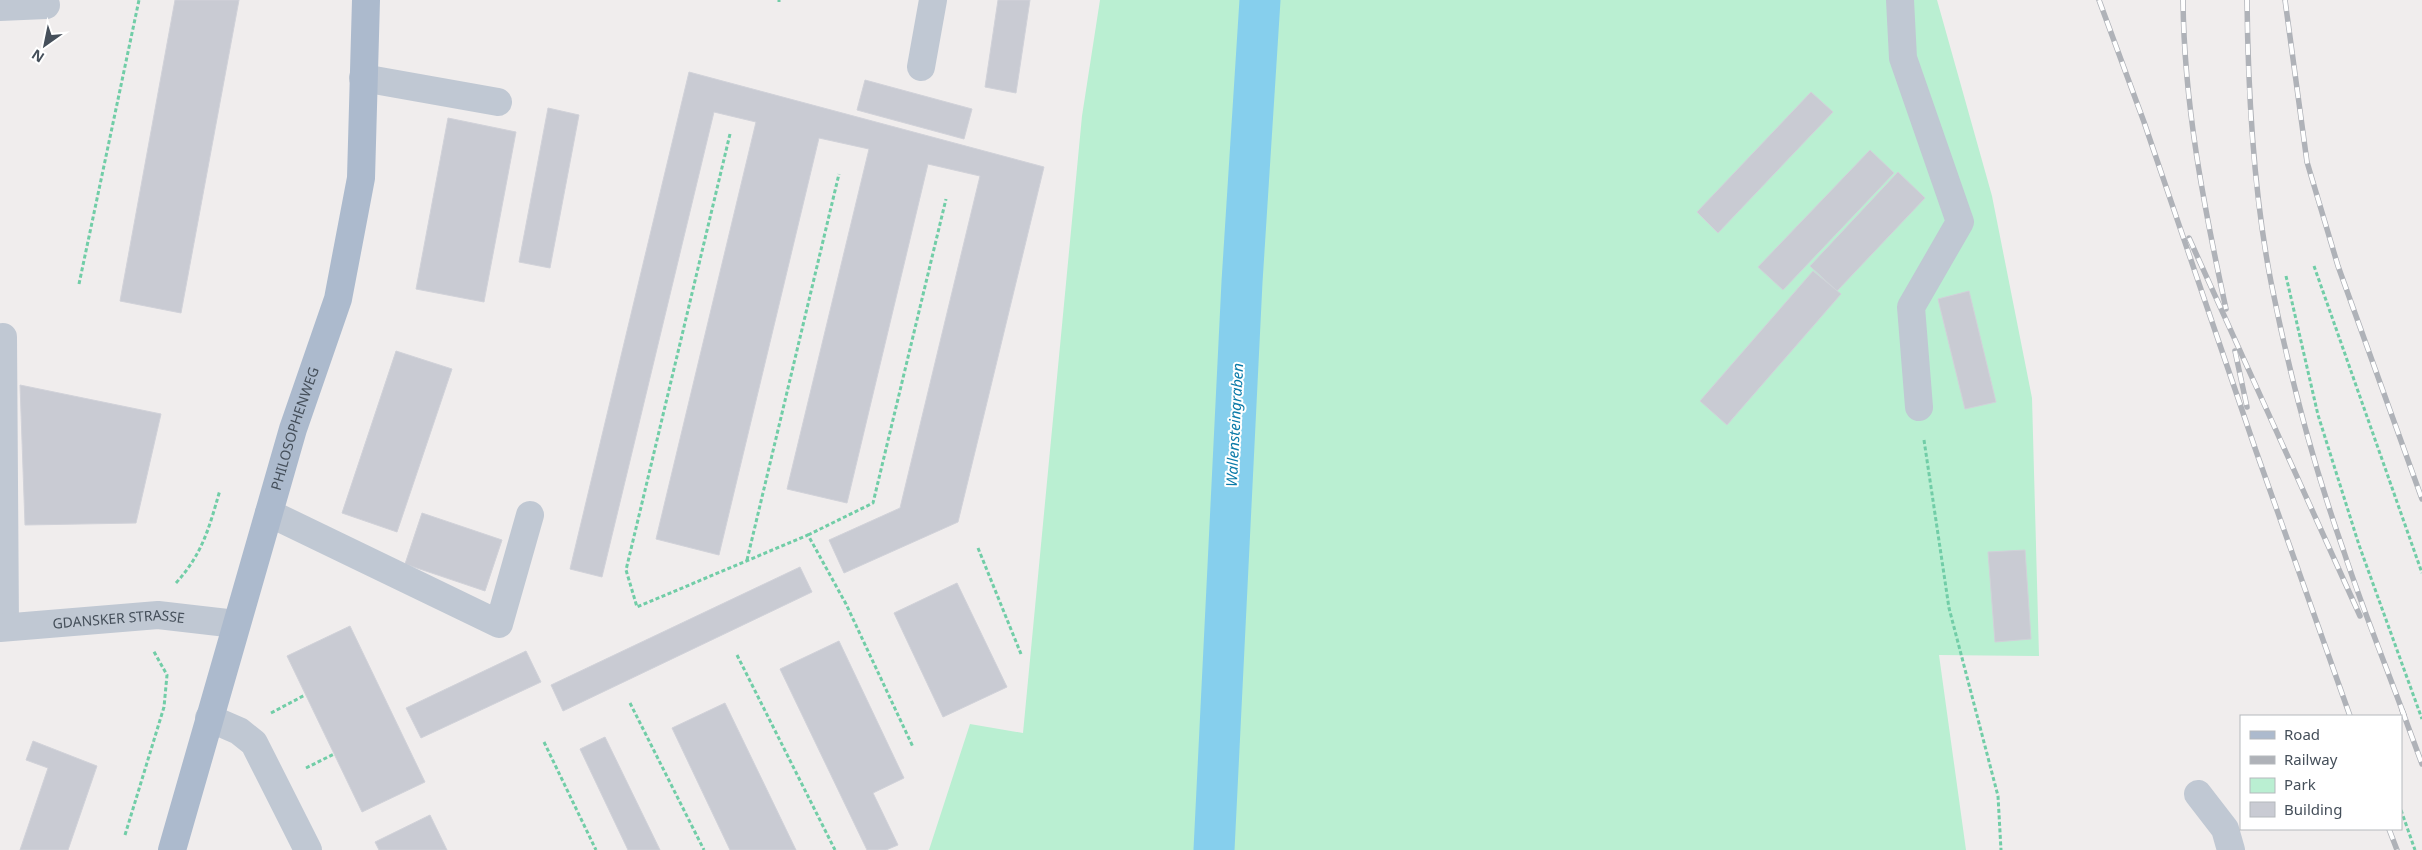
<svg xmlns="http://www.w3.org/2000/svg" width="2422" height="850" viewBox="0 0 2422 850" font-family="'Noto Sans',sans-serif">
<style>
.green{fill:#baefd2}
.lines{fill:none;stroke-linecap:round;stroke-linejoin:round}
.canal{stroke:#86cfed;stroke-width:41}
.building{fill:#c9cbd3;stroke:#d1d2d9}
.path{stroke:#71cda7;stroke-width:3;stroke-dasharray:4 2.5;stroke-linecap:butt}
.minor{stroke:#c0c8d3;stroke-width:28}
.major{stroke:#acbacd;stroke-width:28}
.rail-casing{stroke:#afb2b8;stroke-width:5.5}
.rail{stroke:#fff;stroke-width:4;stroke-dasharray:11;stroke-linecap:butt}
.labels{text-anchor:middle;stroke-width:4;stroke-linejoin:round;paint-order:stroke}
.street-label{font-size:14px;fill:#454f5a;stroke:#fff}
.water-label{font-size:15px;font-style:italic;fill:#0a7aa8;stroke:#fff}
</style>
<rect width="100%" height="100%" fill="#f0eded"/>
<path class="green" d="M1100,0H1937L1992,196L2032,398L2039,656L1939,655L1966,850H929L970,724L1023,733L1082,116Z"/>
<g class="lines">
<path class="canal" d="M1214,850L1242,282L1260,0"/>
</g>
<g class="building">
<path d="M175,0H239L181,313L120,301Z"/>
<path d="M998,0H1030L1016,93L985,87Z"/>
<path d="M689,72L1044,167L958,522L844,573L829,540L900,508L980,176L928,164L847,503L787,489L869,149L819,138L719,555L656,539L756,122L714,112L602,577L570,569Z"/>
<path d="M865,80L972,109L964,139L857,110Z"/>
<path d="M1811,92L1833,112L1718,233L1697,212Z"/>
<path d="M548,108L579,115L550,268L519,262Z"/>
<path d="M448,118L516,132L484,302L416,289Z"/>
<path d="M1870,150L1894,173L1783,290L1758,267Z"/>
<path d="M1898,172L1925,198L1837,291L1810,266Z"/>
<path d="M1813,271L1841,294L1727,425L1700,401Z"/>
<path d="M1969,291L1996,402L1965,409L1938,299Z"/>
<path d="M396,351L452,369L397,532L342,513Z"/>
<path d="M20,385L161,414L136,523L25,525Z"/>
<path d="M422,513L502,540L485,591L405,564Z"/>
<path d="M2025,550L2031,639L1995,642L1988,552Z"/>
<path d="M800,567L812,592L563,711L551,685Z"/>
<path d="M957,583L1007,687L943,717L894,613Z"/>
<path d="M350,626L425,782L362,812L287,656Z"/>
<path d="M839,641L904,778L873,793L898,845L886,850H867L780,669Z"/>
<path d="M526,651L541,682L421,738L406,708Z"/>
<path d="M725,703L796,850H730L672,728Z"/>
<path d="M605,737L660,850H628L580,749Z"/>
<path d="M33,741L97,766L68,850H20L48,768L26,760Z"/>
<path d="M430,815L447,850H379L375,842Z"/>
</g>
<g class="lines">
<g class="path">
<path d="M779,2V0"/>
<path d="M730,134L626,570L637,607L808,535L846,604L913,747"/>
<path d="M2314,266L2422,573"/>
<path d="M2286,276L2318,415L2359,545L2422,719"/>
<path d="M79,284L139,0"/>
<path d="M1924,440L1949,608L1998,796L2001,850"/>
<path d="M808,535L873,503L946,199"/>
<path d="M978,548L1021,654"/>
<path d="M747,560L839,174"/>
<path d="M176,583C203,553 209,528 220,490"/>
<path d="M737,655L835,850"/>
<path d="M630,703L704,850"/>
<path d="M271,713L305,695"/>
<path d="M544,742L596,850"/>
<path d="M306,768L334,754"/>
<path d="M2401,810L2415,850"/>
<path d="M125,835L164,707L167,675L153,650"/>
</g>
<g class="minor">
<path d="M1900,0L1903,58L1960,222L1911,307L1919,407"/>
<path d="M0,7L46,5"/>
<path d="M921,67L933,0"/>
<path d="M363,78L498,102"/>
<path d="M3,337L5,627"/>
<path d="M269,513L499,624L530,515"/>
<path id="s1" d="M0,628L158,615L236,624"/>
<path d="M209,718L239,731L254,743L308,850"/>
<path d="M2198,794L2225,829L2231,850"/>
</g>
<path class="major" id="s2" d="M172,850L293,429L338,299L361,178L366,0"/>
<g class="rail-casing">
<g id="rail">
<path d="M2099,0L2144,122L2256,451L2350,716"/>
<path d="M2183,0C2184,105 2204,207 2226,309"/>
<path d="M2247,0C2248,93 2253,190 2271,282C2289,373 2313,464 2344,552C2362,607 2384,661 2404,715"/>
<path d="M2285,0L2307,162L2338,266L2422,499"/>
<path d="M2189,238L2360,616"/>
<path d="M2235,351L2247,407"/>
<path d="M2402,710L2422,764"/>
<path d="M2389,829L2397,850"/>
</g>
</g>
<use href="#rail" class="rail"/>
</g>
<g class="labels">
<g class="street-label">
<text dy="5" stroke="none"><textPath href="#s2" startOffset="439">PHILOSOPHENWEG</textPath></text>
<text dy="5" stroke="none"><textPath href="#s1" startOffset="119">GDANSKER STRASSE</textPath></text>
</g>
<g class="water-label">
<text transform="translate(1235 425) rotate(-87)" y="5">Wallensteingraben</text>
</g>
</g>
<rect x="2240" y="715" width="162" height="115" fill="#ffffff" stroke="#b5b9bd"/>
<rect x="2250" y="731" width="25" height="8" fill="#acbacd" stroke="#b5b9bd"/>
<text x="2284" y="740" font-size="15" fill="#454f5a">Road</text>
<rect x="2250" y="756" width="25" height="8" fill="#afb2b8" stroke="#b5b9bd"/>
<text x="2284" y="765" font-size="15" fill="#454f5a">Railway</text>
<rect x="2250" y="778" width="25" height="15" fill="#baefd2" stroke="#b5b9bd"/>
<text x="2284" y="790" font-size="15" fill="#454f5a">Park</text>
<rect x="2250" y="802" width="25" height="15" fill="#c9cbd3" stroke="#b5b9bd"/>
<text x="2284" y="815" font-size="15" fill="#454f5a">Building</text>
<g transform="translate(45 45) rotate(213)" stroke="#ffffff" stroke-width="4" paint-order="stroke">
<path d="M0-4L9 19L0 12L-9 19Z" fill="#454f5a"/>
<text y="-8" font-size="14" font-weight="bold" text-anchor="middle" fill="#454f5a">N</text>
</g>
</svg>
